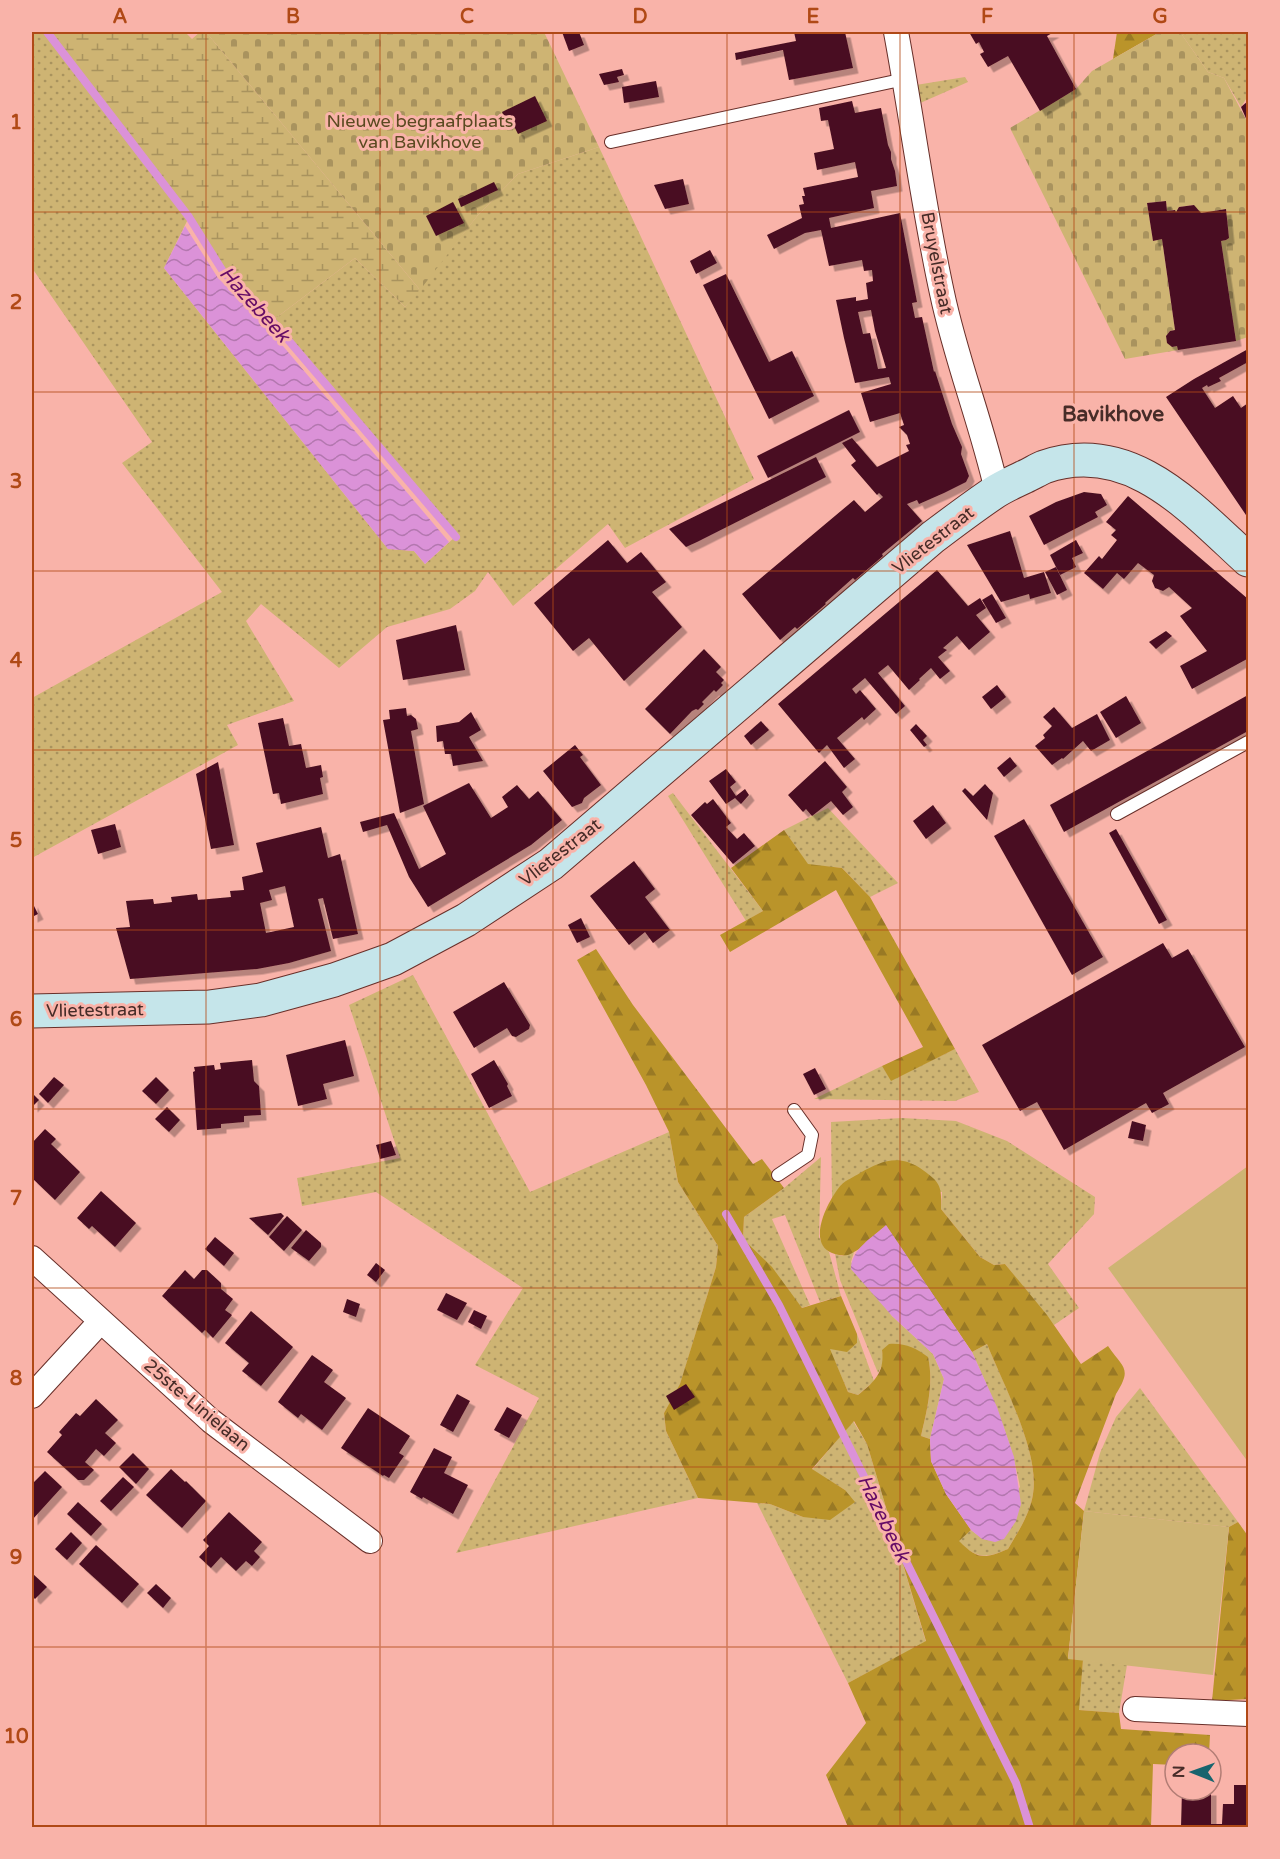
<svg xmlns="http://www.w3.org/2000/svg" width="1280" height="1859" viewBox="0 0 1280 1859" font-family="'Varela Round',sans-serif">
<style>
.grass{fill:url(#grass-dots)}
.forest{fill:url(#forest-firs)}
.wetland{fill:url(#wetland-marsh)}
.cemetery{fill:url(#cemetery-stones)}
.garden{fill:#ceb473}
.water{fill:url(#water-waves)}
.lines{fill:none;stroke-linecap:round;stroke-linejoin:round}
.stream{stroke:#db92d8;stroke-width:8}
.building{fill:#481120;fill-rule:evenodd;filter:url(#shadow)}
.lane-casing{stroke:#682f29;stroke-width:14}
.street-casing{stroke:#682f29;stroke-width:26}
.secondary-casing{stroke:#682f29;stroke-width:35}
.lane{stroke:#fff;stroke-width:12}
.street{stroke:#fff;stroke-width:24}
.secondary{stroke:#c5e5ea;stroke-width:33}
.grid{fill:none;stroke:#b04916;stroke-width:1.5;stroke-opacity:0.55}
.labels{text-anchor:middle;stroke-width:6;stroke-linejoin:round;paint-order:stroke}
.park-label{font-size:18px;fill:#5b4a21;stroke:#f9b3a9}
.street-label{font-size:18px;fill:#472c28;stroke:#f9b3a9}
.water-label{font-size:20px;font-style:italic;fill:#660c66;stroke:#f9b3a9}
.quarter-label{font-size:21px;font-weight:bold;fill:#472c28;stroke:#f9b3a9}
.neatline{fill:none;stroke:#b04916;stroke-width:2}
.grid-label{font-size:20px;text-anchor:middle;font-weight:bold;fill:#b04916}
</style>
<defs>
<pattern id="grass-dots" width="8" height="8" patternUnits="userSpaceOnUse" patternTransform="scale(1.5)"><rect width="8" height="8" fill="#ceb473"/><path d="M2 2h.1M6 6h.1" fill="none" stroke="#a9935e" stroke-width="1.8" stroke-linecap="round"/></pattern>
<pattern id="forest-firs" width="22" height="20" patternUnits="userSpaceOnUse" patternTransform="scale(1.5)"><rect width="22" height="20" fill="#ba942a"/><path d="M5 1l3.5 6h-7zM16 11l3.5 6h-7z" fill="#997924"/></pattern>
<pattern id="wetland-marsh" width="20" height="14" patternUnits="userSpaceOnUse" patternTransform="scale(1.5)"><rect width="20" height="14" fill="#ceb473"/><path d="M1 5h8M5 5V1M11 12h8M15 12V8" fill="none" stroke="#a9935e"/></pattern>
<pattern id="cemetery-stones" width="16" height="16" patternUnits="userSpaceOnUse" patternTransform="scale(1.5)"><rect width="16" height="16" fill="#ceb473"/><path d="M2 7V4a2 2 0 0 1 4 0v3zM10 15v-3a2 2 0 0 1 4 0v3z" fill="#a9935e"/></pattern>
<pattern id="water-waves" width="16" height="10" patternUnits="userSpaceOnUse" patternTransform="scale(1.5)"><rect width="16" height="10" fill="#db92d8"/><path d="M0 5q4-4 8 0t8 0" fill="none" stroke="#b377af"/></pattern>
<filter id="shadow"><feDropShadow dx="5.5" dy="5.5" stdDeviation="0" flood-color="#0004"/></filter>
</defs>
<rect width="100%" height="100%" fill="#f9b3a9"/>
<g class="grass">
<path d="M32,32H47L189,217L164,268L388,549L414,551L425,564L455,537L272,321L355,258L405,307L478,215L518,174L599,147L754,479L625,548L608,524L513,606L488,572L475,591L450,609L387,627L339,668L261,604L246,621L294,701L227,725L238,745L32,858V698L222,592L122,463L152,442L32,268Z"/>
<path d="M1180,32H1248V96L1241,107L1224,78L1208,72Z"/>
<path d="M965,77L968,82L918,104L916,85Z"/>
<path d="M673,793L763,911L746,921L668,796Z"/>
<path d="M828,808L898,883L870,897L842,868L808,865L784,830Z"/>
<path d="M413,975L530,1192L669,1132L678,1182L718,1246L716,1267L680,1385L664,1413L666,1431L698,1498L456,1553L539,1398L475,1365L523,1288L376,1192L302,1206L297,1178L400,1158L349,1005Z"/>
<path d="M955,1049L979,1092L955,1101L814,1099L882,1066L891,1080Z"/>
<path d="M902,1118L956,1121L1007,1141L1095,1197L1094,1214L1048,1264L1079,1308L1054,1325L1005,1264L994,1265L980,1257L941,1209L942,1192L842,1184L832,1198L831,1122Z"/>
<path d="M821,1157L819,1237L824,1247L829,1252L841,1296L820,1302L785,1215L772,1219L810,1305L802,1308L743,1239L744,1217L784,1188Z"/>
<path d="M854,1252L851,1262L892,1316L933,1354L944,1379L930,1439L921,1436C927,1410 934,1383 928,1358L882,1350L884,1361L878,1373L840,1280L835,1254L842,1256Z"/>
<path d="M857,1334L874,1381L858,1395L848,1392L829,1348L847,1351L857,1343Z"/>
<path d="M987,1344C1003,1383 1040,1452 1033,1494C1030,1514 1018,1532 1008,1549C985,1559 977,1559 958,1541L971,1530L983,1539L1020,1487C1011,1437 992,1397 972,1352Z"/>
<path d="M1140,1388L1238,1522L1229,1527L1084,1511L1100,1453L1116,1417Z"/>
<path d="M853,1421L867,1444L926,1642L848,1683L757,1503L770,1504L803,1517L845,1490L812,1470Z"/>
<path d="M1083,1660L1127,1665L1119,1713L1078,1710Z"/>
</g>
<g class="forest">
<path d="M1117,32H1160L1113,59Z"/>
<path d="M784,830L808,864L842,868L870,897L955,1049L891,1081L882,1066L923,1047L836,890L730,952L720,935L763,911L731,868Z"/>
<path d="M596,949L633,1005L753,1164L762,1159L784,1188L744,1217L743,1239L772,1267L802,1308L841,1296L857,1334V1343L847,1352L830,1349L848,1392L858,1395C874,1382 885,1372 882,1350L889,1344C906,1343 915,1348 928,1357C934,1383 927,1410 921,1436L930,1439L931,1461L946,1494L971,1530L959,1541C978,1560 984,1559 1008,1549C1018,1532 1030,1514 1033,1494C1040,1452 1003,1384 987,1344L972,1352L886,1226C875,1233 866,1246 854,1252C847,1257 840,1256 832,1253C806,1243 828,1200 841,1185C846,1180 854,1177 860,1173C881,1161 898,1154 920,1168C940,1182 942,1185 941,1209L980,1257L994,1265L1005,1264L1047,1315L1081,1364L1108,1346C1124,1369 1132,1368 1116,1394L1075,1503L1084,1511L1068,1658L1083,1660L1079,1710L1119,1713L1121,1729L1210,1735L1209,1754H1175V1765L1153,1764L1151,1827H848L826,1775L866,1723L848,1683L926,1641L867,1444L854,1421L812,1469L845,1490L855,1502L830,1520L803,1517L770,1504L698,1498L666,1431L664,1413L680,1384L716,1267L718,1246L678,1182L669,1132L646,1085L577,960Z"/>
<path d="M1238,1522L1248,1536V1699L1212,1701L1229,1527Z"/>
</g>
<path class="wetland" d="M47,32H185L192,39L200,32H206L420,290L405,307L355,258L272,321L224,273L189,217Z"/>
<g class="cemetery">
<path d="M206,32H544L599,147L518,174L478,215L420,290Z"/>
<path d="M1160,32H1180L1208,72L1224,78L1248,123V337L1236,341L1221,241L1226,240L1229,238L1226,209L1201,213L1193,205L1179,207L1176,212L1174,210L1167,211L1166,201L1147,203L1153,241L1162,239L1175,330L1170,331L1166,336L1167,342L1172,347L1177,346L1178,350L1125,359L1010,128L1076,89L1092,71Z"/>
</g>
<g class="garden">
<path d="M1248,1166V1462L1108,1268Z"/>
<path d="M1084,1511L1229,1527L1213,1675L1068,1659Z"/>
</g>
<g class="water">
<path d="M185,226L218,278L266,326L449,542L425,564L414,551L388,549L164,268Z"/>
<path d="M886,1225L972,1352L997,1407L1014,1457L1021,1504L1016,1521L1004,1539L995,1542L982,1539L971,1530L946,1494L931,1461L930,1439L944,1379L933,1354L892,1316L851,1269C851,1249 872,1238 886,1225Z"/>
</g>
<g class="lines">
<g class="stream">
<path d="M47,32L189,217L224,273L272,321L456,537"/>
<path d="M726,1214L779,1305L1016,1783L1030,1828"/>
</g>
</g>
<g class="building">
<path d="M562,32H579L584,45L569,51Z"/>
<path d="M794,32H845L853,68L789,80L783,50L736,60L735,53L796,41Z"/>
<path d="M969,32H1054L1047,36L1076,89L1040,111L1008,56L988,67L980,54L984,52L979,42L976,44Z"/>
<path d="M622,69L624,75L617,77L619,82L604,85L599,74Z"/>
<path d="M656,81L659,97L624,103L622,87Z"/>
<path d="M535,96L547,121L518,134L512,122L507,124L502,112Z"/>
<path d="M852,101L855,113L881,108L888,145L891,152V159L895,171L897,186L871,191L874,208L829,218L831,228L900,213L917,302L912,303L915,318L922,317L934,372L935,371L952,424L962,447L961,454L969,476L966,482L944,493L919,504L917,500L907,504L922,521L882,554L883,556L855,580L853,578L825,603L826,604L797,629L795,627L780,640L742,594L854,500L865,512L883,497L879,493L877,495L851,465L856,461L842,443L852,438L877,467L909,451L906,445L910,444L907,435L899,427L904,425L900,413L870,422L861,393L891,384L889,377L855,383L844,338L836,300L856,297V301L868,299L866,283L873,281L872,270L864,271L862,260L829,266L821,230L805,233L774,249L767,235L802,218L799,205L804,204L802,196H805L803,188L858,177L855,162L817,170L814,153L834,149L828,120L821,121L819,108ZM871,310L875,331L886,368L878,369L870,333L863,334L858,312Z"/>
<path d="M1248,101V123L1241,107Z"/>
<path d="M683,179L689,204L665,209L654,185Z"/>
<path d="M494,182L498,190L461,207L458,199Z"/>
<path d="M1166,201L1167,211L1175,210L1176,212L1179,207L1194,205L1201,213L1226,209L1229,238L1226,240L1221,241L1236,341L1178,350L1177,346L1172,347L1167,343L1166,336L1170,331L1175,330L1162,239L1153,241L1147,203Z"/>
<path d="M453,202L464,223L436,236L426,216Z"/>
<path d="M710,250L717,263L696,274L690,261Z"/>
<path d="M726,274L769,362L792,351L814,396L769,419L703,285Z"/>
<path d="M1248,349V362L1219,378L1221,381L1208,387L1207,385L1202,388L1215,408L1233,396L1241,408L1248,403V518L1166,397L1194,379Z"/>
<path d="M849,410L860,432L768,478L757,456Z"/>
<path d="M816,457L826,477L697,542L686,547L669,529Z"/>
<path d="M1084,492L1101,494L1107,505L1095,512L1098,517L1044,545L1029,516L1056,502Z"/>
<path d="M1128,496L1248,599V660L1247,659L1192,689L1180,666L1207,651L1180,616L1192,608L1169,587L1163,591L1155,588L1152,581L1154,575L1138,563L1124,579L1117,573L1103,589L1084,573L1099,556L1102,559L1117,540L1111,535L1116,530L1106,522Z"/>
<path d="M1010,531L1024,578L1044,572L1051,593L1030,599L1029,594L1001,602L967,545Z"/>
<path d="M608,540L627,563L641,552L666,582L652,592L682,627L624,681L589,638L573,651L534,603Z"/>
<path d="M1076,540L1083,553L1072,558L1076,567L1060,575L1050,555Z"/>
<path d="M1056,567L1067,590L1057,595L1045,572Z"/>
<path d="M937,570L968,606L980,598L986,608L976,615L990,632L969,650L957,636L943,648L947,650L938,657L950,671L940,679L931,668L919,679L920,680L909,690L888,665L878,673L905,706L896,714L865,678L852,689L856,694L860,690L876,709L864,720L862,717L837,738L855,759L844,768L827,745L819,753L778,704Z"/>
<path d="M992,594L1006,618L996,623L982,600Z"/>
<path d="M456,625L465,670L403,680L396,640Z"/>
<path d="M1166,631L1172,636L1156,649L1149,642Z"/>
<path d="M704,649L721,667L716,672L724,680L721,683L723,685L716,692L714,690L702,702L704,704L698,710L696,709L692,711L670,734L645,709Z"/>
<path d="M997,685L1006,697L991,709L982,697Z"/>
<path d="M1248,695V731L1064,832L1050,805Z"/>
<path d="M1126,696L1141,723L1116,738L1100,712Z"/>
<path d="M1054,707L1072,728L1097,714L1110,740L1091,751L1083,741L1063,759L1062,758L1052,765L1035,746L1045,738L1043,735L1052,726L1043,717Z"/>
<path d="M406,708L407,716L411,715L416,719L418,729L411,731L424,804L400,813L383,720L390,719L389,710Z"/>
<path d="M471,712L481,730L469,737L483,761L453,766L451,754H445L443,741L437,742L436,726L459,722Z"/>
<path d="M283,718L289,746L301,744L306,768L321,765L323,777L320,778L323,794L281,804L279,793L273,794L258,723Z"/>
<path d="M761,721L769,730L751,745L744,736Z"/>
<path d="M916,724L927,736L923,740L927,745L924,747L910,730Z"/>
<path d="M575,745L583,755L580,757L601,785L584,798L582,803L572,807L543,771Z"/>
<path d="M1010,757L1017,766L1004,777L997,768Z"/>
<path d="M825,761L847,787L842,792L853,807L843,815L831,801L812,816L806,809L803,812L788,795Z"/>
<path d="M218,762L234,845L211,849L196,774Z"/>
<path d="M726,769L736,782L730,787L736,796L745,789L749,795L741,804L735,798L726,804L709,781Z"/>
<path d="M469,783L491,818L508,807L502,797L517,785L529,799L538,791L562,820L531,845L428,907L409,877L387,825L363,832L360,822L394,813L419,869L446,854L423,806Z"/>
<path d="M985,784L993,793L987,820L962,791L965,788L973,796Z"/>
<path d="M713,799L731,823L726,827L737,839L744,833L755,846L733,864L691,815L705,802L707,804Z"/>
<path d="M933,805L946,823L926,839L913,821Z"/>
<path d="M1024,819L1103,957L1072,975L994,836Z"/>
<path d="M115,824L121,847L98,854L91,830Z"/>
<path d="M321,827L328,858L340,854L358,934L333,939L323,898L318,899L331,951L289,963L257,969L130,979L116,928L130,927L126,901L153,899L154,904L172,902L171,897L197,894L198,900L231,897L230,891L244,890L242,877L263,872L256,843ZM285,886L294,927L266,933L260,903L272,900L269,890Z"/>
<path d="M1116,829L1167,920L1159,924L1109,833Z"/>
<path d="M634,861L655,889L645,897L670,930L653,943L645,932L629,945L590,896Z"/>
<path d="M32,902L38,914L32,917Z"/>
<path d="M581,918L590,937L577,943L568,925Z"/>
<path d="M1163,943L1172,958L1188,949L1245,1047L1163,1093L1169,1104L1152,1113L1146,1103L1064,1150L1037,1102L1020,1111L982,1045Z"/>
<path d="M504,982L530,1025L529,1029L516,1037L512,1036L507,1028L474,1048L453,1012Z"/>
<path d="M345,1040L354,1076L323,1084L327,1099L298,1106L286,1055Z"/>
<path d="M252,1060L254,1081L259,1086L261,1115L244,1116V1122L221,1124V1128L197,1130L193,1072L195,1071L194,1067L214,1065L215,1070L221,1069L220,1063Z"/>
<path d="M494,1060L508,1084L507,1086L512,1096L489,1108L471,1074Z"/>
<path d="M815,1068L826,1089L814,1095L803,1074Z"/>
<path d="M54,1077L64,1085L48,1103L39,1094Z"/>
<path d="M156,1077L169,1090L156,1104L142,1091Z"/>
<path d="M32,1093L39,1100L32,1107Z"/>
<path d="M167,1107L180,1120L169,1132L155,1119Z"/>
<path d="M1132,1121L1146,1125L1143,1141L1128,1138Z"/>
<path d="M45,1129L56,1139L51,1144L80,1172L55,1200L32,1178V1143Z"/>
<path d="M391,1141L396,1155L380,1159L376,1145Z"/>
<path d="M101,1191L136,1223L115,1247L92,1226L89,1229L77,1218Z"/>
<path d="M281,1213L284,1216L268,1235L249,1218Z"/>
<path d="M287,1216L302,1230L284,1251L269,1237Z"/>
<path d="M306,1230L321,1243V1247L309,1261L291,1248Z"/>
<path d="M215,1237L234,1253L224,1266L205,1249Z"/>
<path d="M376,1263L385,1270L376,1282L367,1275Z"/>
<path d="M185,1270L194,1279L202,1270H207L221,1283V1289L233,1299L225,1310L232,1315L213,1338L205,1330L202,1333L162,1296Z"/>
<path d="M446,1293L467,1303L457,1320L437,1310Z"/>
<path d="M347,1299L360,1304L356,1317L343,1312Z"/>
<path d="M474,1310L487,1316L481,1329L468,1322Z"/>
<path d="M251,1311L293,1347L261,1386L242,1371L249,1363L225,1343Z"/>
<path d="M312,1355L333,1370L324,1382L346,1398L322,1430L301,1414L298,1418L278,1402Z"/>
<path d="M686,1384L695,1397L674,1410L666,1396Z"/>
<path d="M457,1394L470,1401L453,1432L440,1425Z"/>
<path d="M96,1399L118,1420L105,1433L116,1443L104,1456L96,1449L85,1462L94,1470L84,1480H78L47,1452L62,1435L59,1432L76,1413L80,1416Z"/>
<path d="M507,1407L522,1415L509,1438L494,1430Z"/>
<path d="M368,1408L410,1436L399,1453L404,1456L389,1478L384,1475L383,1476L341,1448Z"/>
<path d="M434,1448L452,1457L444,1473L468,1485L453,1514L423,1497L422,1499L410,1492Z"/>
<path d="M133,1453L149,1469L136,1484L119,1467Z"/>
<path d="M171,1469L185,1482L186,1481L206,1501L182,1528L146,1495Z"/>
<path d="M45,1471L62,1487L32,1520V1482L33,1483Z"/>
<path d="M123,1477L134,1487L111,1511L100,1501Z"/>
<path d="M78,1502L102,1524L91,1536L67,1514Z"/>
<path d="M229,1512L262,1542L254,1551L260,1557L252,1566L246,1561L236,1571L221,1557L211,1568L199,1557L209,1546L203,1540Z"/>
<path d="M71,1532L82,1543L67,1560L55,1549Z"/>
<path d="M96,1545L139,1584L122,1603L79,1564Z"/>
<path d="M32,1573L47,1587L35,1599L32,1596Z"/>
<path d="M156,1584L171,1598L163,1608L147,1593Z"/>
<path d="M1234,1785H1248V1827H1181L1182,1790H1211V1824H1222L1223,1804H1234Z"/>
</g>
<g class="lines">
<g class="lane-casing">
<g id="lane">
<path d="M611,142L905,79"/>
<path d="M1117,814L1248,742"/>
<path d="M778,1175L808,1155L812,1135L794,1110"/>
</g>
</g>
<g class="street-casing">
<g id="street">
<path d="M896,32C912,118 923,206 942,293C956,360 982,424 997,491"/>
<path d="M32,1258L211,1421L370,1541"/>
<path d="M32,1396L100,1322"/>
<path d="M1135,1709L1248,1714"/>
</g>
</g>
<g class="secondary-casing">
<path id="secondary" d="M32,1011L209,1007L261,1000L334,980L393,959L466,920L551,864L933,537C953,522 974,506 995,492C1004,486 1014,482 1024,477C1031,474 1037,470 1044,467C1130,437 1192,509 1248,560"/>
</g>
<use href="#lane" class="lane"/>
<use href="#street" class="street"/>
<use href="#secondary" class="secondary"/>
</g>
<path class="grid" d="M206,32V1828M380,32V1828M553,32V1828M727,32V1828M900,32V1828M1074,32V1828M32,212H1248M32,392H1248M32,571H1248M32,750H1248M32,930H1248M32,1109H1248M32,1288H1248M32,1467H1248M32,1647H1248"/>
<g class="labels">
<g class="park-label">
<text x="420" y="127">Nieuwe begraafplaats<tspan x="420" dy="21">van Bavikhove</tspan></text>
</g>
<g class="street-label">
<text transform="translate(937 263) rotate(79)" y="6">Bruyelstraat</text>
<text transform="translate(933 540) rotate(-38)" y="6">Vlietestraat</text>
<text transform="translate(560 852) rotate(-38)" y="6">Vlietestraat</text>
<text transform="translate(95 1010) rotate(-1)" y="6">Vlietestraat</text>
<text transform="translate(197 1405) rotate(40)" y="6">25ste-Linielaan</text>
</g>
<g class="water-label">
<text transform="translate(255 304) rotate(48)" y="7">Hazebeek</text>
<text transform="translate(884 1518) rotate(64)" y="7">Hazebeek</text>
</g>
<g class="quarter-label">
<text x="1113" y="421">Bavikhove</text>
</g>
</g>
<rect width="1280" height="1859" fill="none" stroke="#f9b3a9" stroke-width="66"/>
<g transform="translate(1193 1772) rotate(271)"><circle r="28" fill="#f9b3a9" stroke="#b27d75" stroke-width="1.5"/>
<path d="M0-4.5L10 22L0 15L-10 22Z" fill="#17646e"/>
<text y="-9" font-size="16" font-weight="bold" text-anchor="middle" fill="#472c28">N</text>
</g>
<rect x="33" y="33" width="1214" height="1793" class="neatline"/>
<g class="grid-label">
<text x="120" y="23">A</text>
<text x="293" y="23">B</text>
<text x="467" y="23">C</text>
<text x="640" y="23">D</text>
<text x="813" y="23">E</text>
<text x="987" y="23">F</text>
<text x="1160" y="23">G</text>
<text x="16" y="129">1</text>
<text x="16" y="309">2</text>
<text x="16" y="488">3</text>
<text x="16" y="667">4</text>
<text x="16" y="847">5</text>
<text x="16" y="1026">6</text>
<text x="16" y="1205">7</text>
<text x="16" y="1385">8</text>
<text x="16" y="1564">9</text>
<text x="16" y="1743">10</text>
</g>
</svg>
